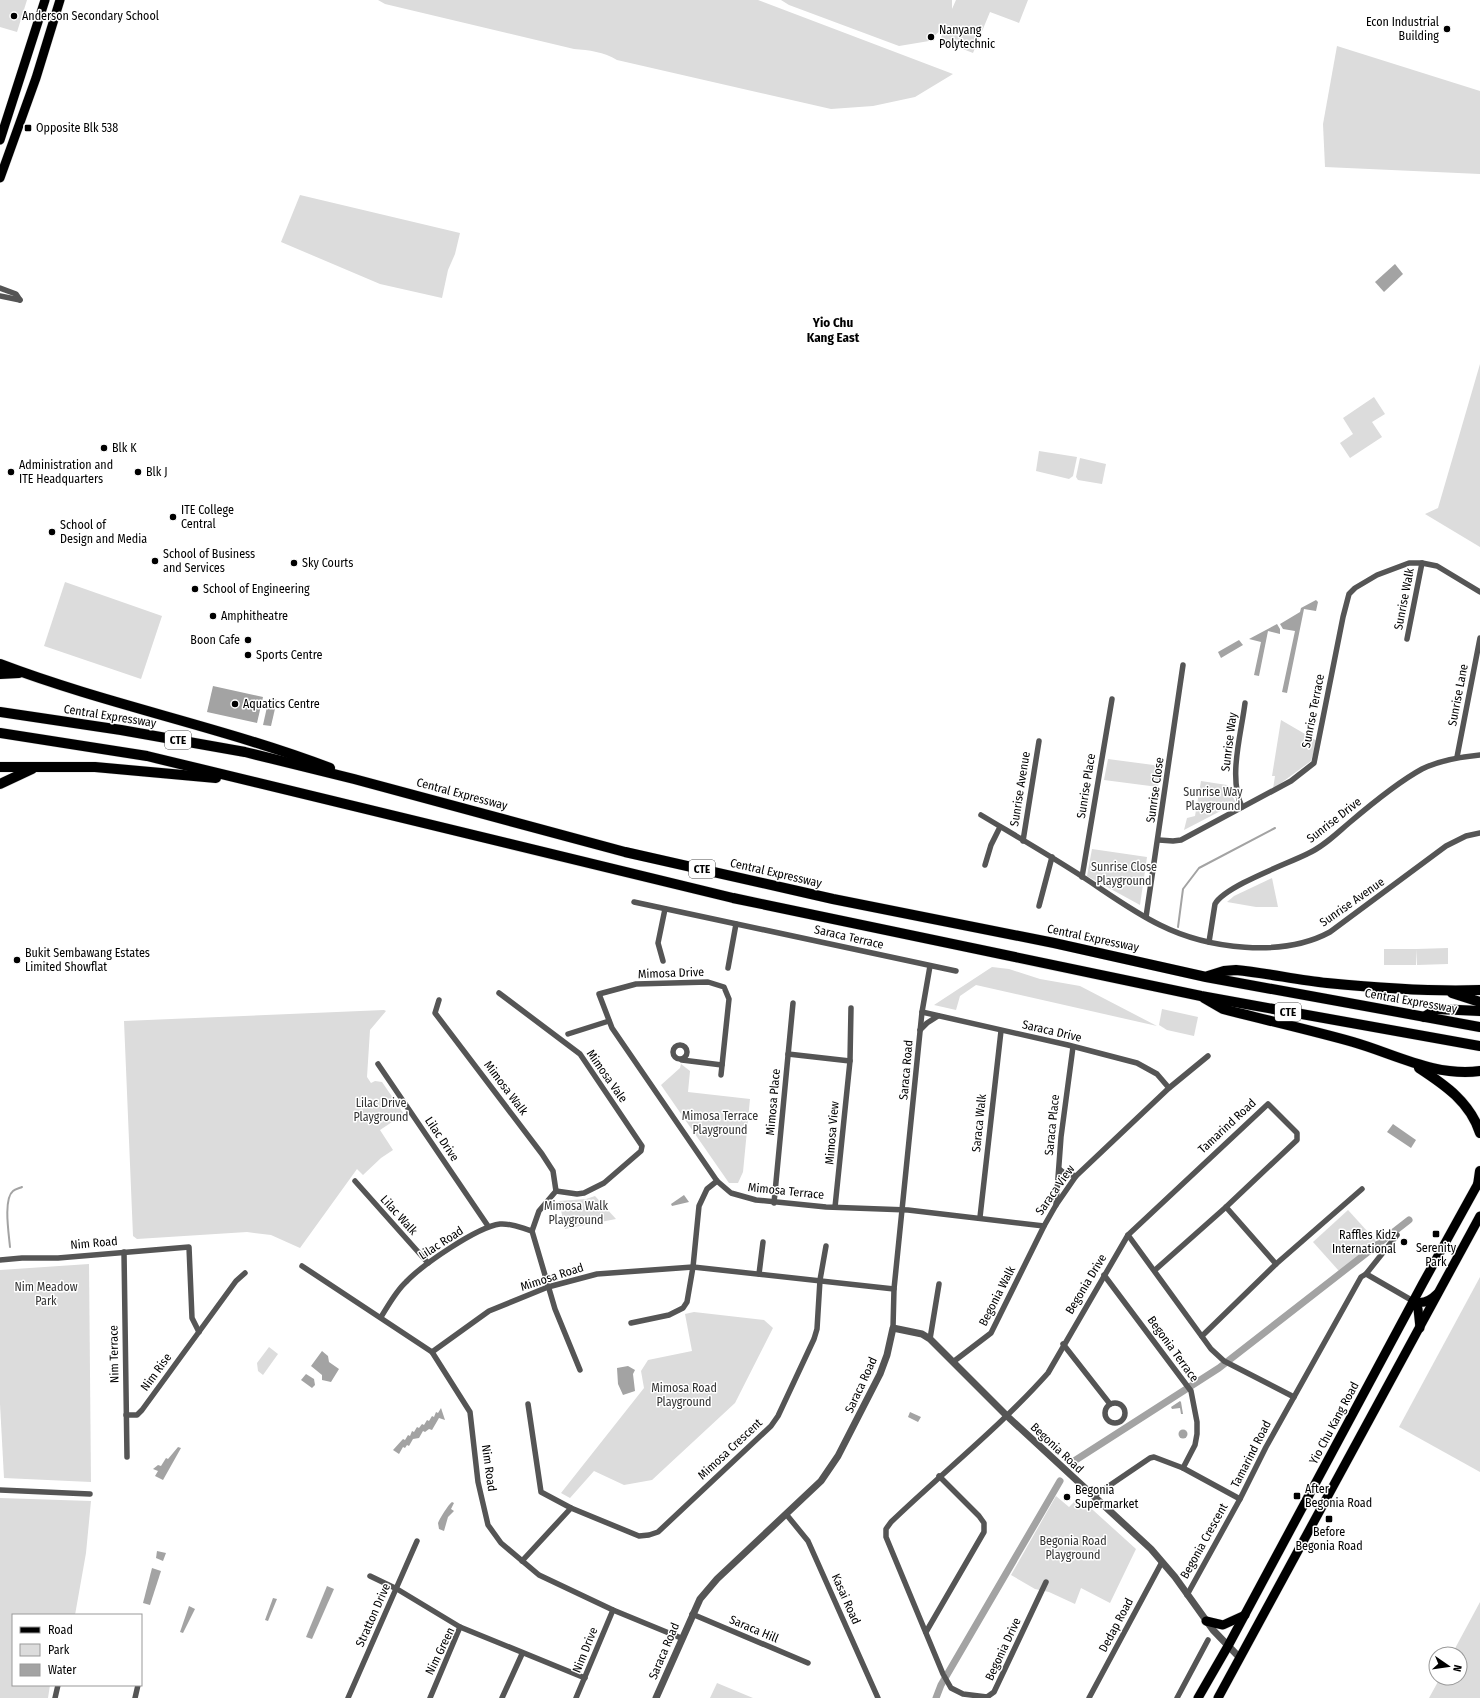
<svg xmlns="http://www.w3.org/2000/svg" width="1480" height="1698" viewBox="0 0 1480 1698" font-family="'Fira Sans Condensed',sans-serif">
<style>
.green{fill:#dcdcdc}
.water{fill:#a3a3a3}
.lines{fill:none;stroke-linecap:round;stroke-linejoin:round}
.stream{stroke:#a3a3a3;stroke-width:2}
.canal{stroke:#a3a3a3;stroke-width:7}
.primary-casing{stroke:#dbdbdb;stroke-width:10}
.motorway-casing{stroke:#dbdbdb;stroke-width:11}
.minor{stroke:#555;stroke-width:5.5}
.tertiary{stroke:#555;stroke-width:7}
.primary{stroke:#000;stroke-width:9}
.motorway{stroke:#000;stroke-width:10}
.poi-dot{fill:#000;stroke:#fff;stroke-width:1.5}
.labels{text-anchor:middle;stroke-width:3;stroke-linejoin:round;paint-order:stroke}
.shield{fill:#fff;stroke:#4c4c4c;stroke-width:1}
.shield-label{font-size:11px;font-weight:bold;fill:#000}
.poi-label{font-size:12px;fill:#000;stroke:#fff;text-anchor:start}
.street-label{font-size:12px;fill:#000;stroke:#fff}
.park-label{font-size:12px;fill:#333;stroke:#fff}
.neighbourhood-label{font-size:13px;font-weight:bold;fill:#000;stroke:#fff}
</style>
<rect width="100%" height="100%" fill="#fff"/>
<g class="green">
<path d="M0,0H27L17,32L0,27Z"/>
<path d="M378,0H758L953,74L915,97L873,106L831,109L617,60C604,52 589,50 574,49L385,4Z"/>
<path d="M781,0H952V9L956,0H1028L1019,23L990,12L973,53L940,40L946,25L929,41L899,46L789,5Z"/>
<path d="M1337,46L1480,91V174L1325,167L1323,124Z"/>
<path d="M300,195L460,233L455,254L448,270L442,298L380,284L281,242Z"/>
<path d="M1480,364V547L1425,514L1438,508Z"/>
<path d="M1374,397L1385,414L1372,422L1382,437L1350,458L1340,443L1353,434L1343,418Z"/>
<path d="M1039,451L1077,457L1073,476L1069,479L1036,471Z"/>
<path d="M1080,458L1106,464L1102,484L1078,480L1076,477Z"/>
<path d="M65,582L162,616L141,679L44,646Z"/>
<path d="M1281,720L1317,741L1311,761L1273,789L1275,776H1272Z"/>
<path d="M1108,759L1161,766L1158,787L1104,780Z"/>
<path d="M1201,781L1227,785L1236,803L1184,830L1187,818L1195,816Z"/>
<path d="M1092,849L1147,857L1140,905L1087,876Z"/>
<path d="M1272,878L1278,907H1256L1227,902L1234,896Z"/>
<path d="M1448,948V964L1417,965L1416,949Z"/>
<rect x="1384" y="949" width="32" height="16"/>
<path d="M992,967L1009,969L1040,979L1080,986L1157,1026L976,985L960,996L956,1010L934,1005Z"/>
<path d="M1162,1009L1198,1017L1194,1036L1167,1030L1159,1025Z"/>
<path d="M384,1010L386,1011L370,1030L367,1077L371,1083L375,1081L382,1082L404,1114L380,1130L393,1150L381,1158L363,1175L357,1169L300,1248L271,1235L247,1232L137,1239L133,1236L124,1021Z"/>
<path d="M681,1064L690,1071L688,1092L750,1099L743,1172L738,1183H729L661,1085L680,1068Z"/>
<path d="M595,1196L616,1219L565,1229L559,1201L586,1199Z"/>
<path d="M1348,1210L1377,1242L1339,1271L1313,1242Z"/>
<path d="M89,1264L91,1482L4,1478L0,1404V1270Z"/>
<path d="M1480,1277V1472L1399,1427Z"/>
<path d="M694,1312L764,1320L773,1328L735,1403L652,1480L624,1485L594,1471L570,1498L561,1493L644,1388L641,1371L648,1360L692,1351L685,1314Z"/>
<path d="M269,1347L278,1354L263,1375L258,1371L257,1363Z"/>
<path d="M1056,1496L1069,1507L1074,1502L1078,1506L1083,1501L1136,1549L1110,1603L1081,1588L1075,1604L1049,1592L1035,1589L1011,1575Z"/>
<path d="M0,1498L91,1501L86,1553L75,1615H13V1685H50L48,1698H0Z"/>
<path d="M1480,1602V1698H1429L1440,1678H1460V1654H1452Z"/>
<path d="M717,1683L753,1698H710Z"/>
</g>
<g class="water">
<path d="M1395,264L1403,274L1384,292L1375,282Z"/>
<path d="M1316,600L1318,602L1316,611L1304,609L1287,693L1282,692L1295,631L1283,629L1280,624L1300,612L1301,608Z"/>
<path d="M1277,624L1280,629V634L1268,631L1259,676L1254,675L1261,642L1249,639Z"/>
<path d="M1239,640L1243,645L1221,658L1218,652Z"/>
<path d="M213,686L263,697L257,723L207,712Z"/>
<path d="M269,698L277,700L271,726L263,725Z"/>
<path d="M1393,1124L1416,1140L1411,1148L1387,1132Z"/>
<path d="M684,1195L689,1202L672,1206L671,1204Z"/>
<path d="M322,1351L328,1356L329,1362L339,1369L331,1382L322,1380V1375L311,1366Z"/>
<path d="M628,1366L635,1370L633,1374L635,1391L623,1395L618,1384L617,1368Z"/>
<path d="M306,1374L314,1379L315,1385L312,1388L301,1380Z"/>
<path d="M1180,1401L1181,1402L1183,1414H1181L1180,1408L1172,1409L1171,1407Z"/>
<path d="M441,1408L445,1420L439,1418L432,1430L429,1429L425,1432L423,1431L419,1438L413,1439L409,1446L407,1445L405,1448L403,1447L399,1454L393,1450L403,1439L405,1440L408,1435L410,1436L412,1431L414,1432L417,1427L419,1428L422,1424L424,1425L427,1420L429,1421L432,1416L434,1417L436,1412L438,1413Z"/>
<path d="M910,1412L921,1417L918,1422L908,1417Z"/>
<circle cx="1183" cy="1434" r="4.5"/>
<path d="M178,1447L181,1448L163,1480L155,1476L158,1471L153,1469L158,1465L161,1466L166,1458L168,1459Z"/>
<path d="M452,1502L454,1503L451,1509L454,1511L448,1517L444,1531L439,1529L438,1523C440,1518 448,1505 452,1502Z"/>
<path d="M157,1551L166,1553L163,1561L156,1558Z"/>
<path d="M152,1568L161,1571L150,1605L143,1603Z"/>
<path d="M327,1586L334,1589L312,1639L306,1637Z"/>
<path d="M273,1598L277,1599L268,1621L265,1620Z"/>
<path d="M189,1606L195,1609L183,1633L180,1632Z"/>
</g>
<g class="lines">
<g class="stream">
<path d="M1178,927L1183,889L1199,868L1275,828"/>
<path d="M10,1247C9,1235 3,1199 13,1191C15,1189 20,1188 22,1187"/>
</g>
<g class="canal">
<path d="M1071,1463L1219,1368L1409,1220"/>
<path d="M936,1698L941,1685L1060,1481"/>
</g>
<g class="primary-casing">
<g id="primary">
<path d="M0,140L45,0"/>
<path d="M0,178L36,78L60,0"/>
<path d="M1413,1301C1422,1305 1430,1301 1437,1294"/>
<path d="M1413,1301L1418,1309L1420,1328"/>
<path d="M1206,1621L1223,1625L1245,1615"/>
<path d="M1198,1698L1228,1646L1423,1283L1480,1180"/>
<path d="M1218,1698L1480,1216"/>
</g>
</g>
<g class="motorway-casing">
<g id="motorway">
<path d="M0,664C108,705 222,727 330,768"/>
<path d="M0,674L19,673"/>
<path d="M0,712L121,730L245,752L354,779L625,852L833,899L1054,943L1206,977L1480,1027"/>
<path d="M0,733L147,756L733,898L1201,996L1480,1046"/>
<path d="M0,767H95L216,778"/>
<path d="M0,784L32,769"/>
<path d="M1208,976L1224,971L1236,970C1267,973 1297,980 1327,983C1378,988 1429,992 1480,990"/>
<path d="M1452,993L1480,1002"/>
<path d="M1204,998L1223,1009C1266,1020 1310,1030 1353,1042C1395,1054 1435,1077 1480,1071"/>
<path d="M1424,1017L1437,1009L1480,1011"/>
<path d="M1419,1068C1445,1085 1470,1102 1480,1133"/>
<path d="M1478,1185L1480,1171"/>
</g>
</g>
<g class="minor">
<path d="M0,288L16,294L20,300"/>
<path d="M0,296L20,300"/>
<path d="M1407,639L1422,563"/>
<path d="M1457,757L1480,638"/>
<path d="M1242,807C1228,778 1241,735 1245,703"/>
<path d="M981,815C1011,833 1042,851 1072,870C1101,888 1129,910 1160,925C1208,949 1282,958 1330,932L1446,846L1466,836L1480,833"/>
<path d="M1159,840L1173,841L1181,840L1291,781L1314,763L1343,617L1349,594L1355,588L1377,575L1409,563H1422L1437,566L1480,592"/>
<path d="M1023,841L1039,741"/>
<path d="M985,865L991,845L1000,827"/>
<path d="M1082,877L1112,699"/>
<path d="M634,902L956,971"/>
<path d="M1039,906L1052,857"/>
<path d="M1146,917L1183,665"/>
<path d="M1209,942L1215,904C1225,886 1287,864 1307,854C1323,847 1336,834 1349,823C1369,806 1398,782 1422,769C1440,760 1460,757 1480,755"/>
<path d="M663,961L658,943L665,909"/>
<path d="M728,968L736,924"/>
<path d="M499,993L580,1054L642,1146L641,1151L604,1183L584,1193L577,1194L556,1191"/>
<path d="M439,1000L435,1013L542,1154L553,1171L556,1191"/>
<path d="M922,1012L1068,1045L1137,1063L1157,1074L1169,1088"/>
<path d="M920,1030L927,1023L938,1016"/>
<path d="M568,1034L609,1021"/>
<circle cx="680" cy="1052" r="7"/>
<path d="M788,1054L850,1061"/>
<path d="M682,1060L722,1065"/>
<path d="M378,1064L488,1226"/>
<path d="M721,1075L729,999L724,987L708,982L636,984L599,994L612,1028L717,1181L731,1193L756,1200L826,1207L908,1210L1044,1226"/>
<path d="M1059,1169L1064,1173L1076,1176"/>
<path d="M355,1181L428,1263"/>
<path d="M556,1191L539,1211L532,1231L555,1309L580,1370"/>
<path d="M774,1203L793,1003"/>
<path d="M1056,1205L1061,1137L1073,1047"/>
<path d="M835,1207L850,1061L851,1008"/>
<path d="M1226,1207L1276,1264"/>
<path d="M980,1217L1001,1031"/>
<path d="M1128,1235L1211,1349L1224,1361L1294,1397"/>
<path d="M124,1252L127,1457"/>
<path d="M0,1260L22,1258H58L189,1247L192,1318L199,1332"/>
<path d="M302,1266L432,1352L470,1412L478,1482L488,1525L501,1543L539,1575L613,1610L681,1638"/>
<path d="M759,1274L763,1242"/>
<path d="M1366,1274L1397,1235"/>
<path d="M1104,1275L1191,1391L1197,1422V1434L1195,1445L1183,1468"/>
<path d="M381,1317C388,1306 396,1291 406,1282C422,1265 477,1227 500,1224C512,1223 521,1228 532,1231"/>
<path d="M631,1323L669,1315L683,1308L687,1302L693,1267L699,1206L707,1189L717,1181"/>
<path d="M893,1328L894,1289L922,1012L930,966"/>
<path d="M1202,1336L1276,1264L1362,1189"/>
<path d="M930,1339L939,1284"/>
<path d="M1063,1344L1110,1404"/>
<path d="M432,1352L489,1311L548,1287L597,1274L693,1267L894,1289"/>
<path d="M953,1362L991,1333L1044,1226L1056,1205L1076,1176L1169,1088L1208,1056"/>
<circle cx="1115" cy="1413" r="10"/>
<path d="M528,1404L541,1492L571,1508L639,1536L649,1535L658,1532L771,1426L778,1416L814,1339L817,1329L820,1280L826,1246"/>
<path d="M126,1415H137L142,1410L236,1281L245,1273"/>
<path d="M0,1490L90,1494"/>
<path d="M1094,1496L1150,1458L1154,1457L1183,1468L1240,1499"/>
<path d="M786,1514L808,1541L878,1698"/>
<path d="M522,1561L571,1508"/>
<path d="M370,1576L397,1589L460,1627L585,1678"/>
<path d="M1046,1582L994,1692L987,1697L963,1694L951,1688L943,1674L886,1537V1529L891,1522C943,1472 1000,1427 1048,1373L1128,1235L1268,1104L1297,1133V1140L1226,1207L1155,1270"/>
<path d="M1187,1595L1240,1499L1266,1447L1361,1277L1366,1274L1368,1275L1413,1301"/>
<path d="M692,1614L808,1663"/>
<path d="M926,1632L984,1532V1523L979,1516L939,1476"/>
<path d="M55,1698L58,1685"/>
<path d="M135,1698L138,1685"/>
<path d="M348,1698L417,1541"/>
<path d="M430,1698L460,1627"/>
<path d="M502,1698L522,1654"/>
<path d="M576,1698L613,1610"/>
<path d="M1089,1698L1162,1562"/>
<path d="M1177,1698L1208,1640"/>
</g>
<path class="tertiary" d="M656,1698L700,1599L717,1579L821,1481L838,1456L880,1374L887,1355L893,1328L922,1334L930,1339L1007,1416L1151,1549L1175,1577L1213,1630L1240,1658"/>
<use href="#primary" class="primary"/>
<use href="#motorway" class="motorway"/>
</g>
<g class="poi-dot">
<circle cx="14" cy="16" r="4"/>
<circle cx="1447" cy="29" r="4"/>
<circle cx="931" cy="37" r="4"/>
<rect x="24" y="124" width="8" height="8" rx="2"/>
<circle cx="104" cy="448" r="4"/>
<circle cx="11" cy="472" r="4"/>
<circle cx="138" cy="472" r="4"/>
<circle cx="173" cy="517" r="4"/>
<circle cx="52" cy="532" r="4"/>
<circle cx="155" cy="561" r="4"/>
<circle cx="294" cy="563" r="4"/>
<circle cx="195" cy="589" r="4"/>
<circle cx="213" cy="616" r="4"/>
<circle cx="248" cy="640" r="4"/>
<circle cx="248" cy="655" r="4"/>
<circle cx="235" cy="704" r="4"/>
<circle cx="17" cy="960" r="4"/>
<rect x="1432" y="1230" width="8" height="8" rx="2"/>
<circle cx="1404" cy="1242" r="4"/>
<rect x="1293" y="1492" width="8" height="8" rx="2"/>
<circle cx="1067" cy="1497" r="4"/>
<rect x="1325" y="1515" width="8" height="8" rx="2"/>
</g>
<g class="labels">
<g class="shield">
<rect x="165" y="731" width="26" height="18" rx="3"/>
<rect x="689" y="860" width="26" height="18" rx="3"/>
<rect x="1275" y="1003" width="26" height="18" rx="3"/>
</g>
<g class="shield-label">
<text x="178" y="744">CTE</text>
<text x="702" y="873">CTE</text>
<text x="1288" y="1016">CTE</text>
</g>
<g class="poi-label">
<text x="22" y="20">Anderson Secondary School</text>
<text x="1439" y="26" text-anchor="end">Econ Industrial<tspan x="1439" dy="14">Building</tspan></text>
<text x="939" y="34">Nanyang<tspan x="939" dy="14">Polytechnic</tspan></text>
<text x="36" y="132">Opposite Blk 538</text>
<text x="112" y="452">Blk K</text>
<text x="19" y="469">Administration and<tspan x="19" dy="14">ITE Headquarters</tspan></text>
<text x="146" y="476">Blk J</text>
<text x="181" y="514">ITE College<tspan x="181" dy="14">Central</tspan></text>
<text x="60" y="529">School of<tspan x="60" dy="14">Design and Media</tspan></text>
<text x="163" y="558">School of Business<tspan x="163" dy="14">and Services</tspan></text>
<text x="302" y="567">Sky Courts</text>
<text x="203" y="593">School of Engineering</text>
<text x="221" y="620">Amphitheatre</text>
<text x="240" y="644" text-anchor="end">Boon Cafe</text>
<text x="256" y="659">Sports Centre</text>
<text x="243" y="708">Aquatics Centre</text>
<text x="25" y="957">Bukit Sembawang Estates<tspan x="25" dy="14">Limited Showflat</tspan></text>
<text x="1396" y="1239" text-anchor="end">Raffles Kidz<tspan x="1396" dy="14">International</tspan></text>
<text x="1436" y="1252" text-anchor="middle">Serenity<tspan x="1436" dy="14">Park</tspan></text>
<text x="1305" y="1493">After<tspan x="1305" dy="14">Begonia Road</tspan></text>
<text x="1075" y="1494">Begonia<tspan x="1075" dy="14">Supermarket</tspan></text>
<text x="1329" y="1536" text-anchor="middle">Before<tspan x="1329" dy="14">Begonia Road</tspan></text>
</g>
<g class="street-label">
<text transform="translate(1404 599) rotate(-79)" y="4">Sunrise Walk</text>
<text transform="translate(1458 695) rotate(-79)" y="4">Sunrise Lane</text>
<text transform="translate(1313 711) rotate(-79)" y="4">Sunrise Terrace</text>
<text transform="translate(110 716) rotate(9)" y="4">Central Expressway</text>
<text transform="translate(1229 742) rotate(-83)" y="4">Sunrise Way</text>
<text transform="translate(1086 786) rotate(-81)" y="4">Sunrise Place</text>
<text transform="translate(1020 789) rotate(-81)" y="4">Sunrise Avenue</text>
<text transform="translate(1155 790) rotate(-82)" y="4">Sunrise Close</text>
<text transform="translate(462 794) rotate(15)" y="4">Central Expressway</text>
<text transform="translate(1334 820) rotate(-38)" y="4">Sunrise Drive</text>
<text transform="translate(776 873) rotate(13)" y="4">Central Expressway</text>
<text transform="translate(1352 902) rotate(-35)" y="4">Sunrise Avenue</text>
<text transform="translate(849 937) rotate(13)" y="4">Saraca Terrace</text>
<text transform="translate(1093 938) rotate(12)" y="4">Central Expressway</text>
<text transform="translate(671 973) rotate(-2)" y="4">Mimosa Drive</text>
<text transform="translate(1411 1001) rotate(10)" y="4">Central Expressway</text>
<text transform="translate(1052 1031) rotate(13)" y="4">Saraca Drive</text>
<text transform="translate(906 1070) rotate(-85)" y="4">Saraca Road</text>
<text transform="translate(607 1076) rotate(55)" y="4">Mimosa Vale</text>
<text transform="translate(506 1088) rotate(53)" y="4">Mimosa Walk</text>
<text transform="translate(773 1102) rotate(-85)" y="4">Mimosa Place</text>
<text transform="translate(979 1123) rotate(-84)" y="4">Saraca Walk</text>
<text transform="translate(1052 1125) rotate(-84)" y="4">Saraca Place</text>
<text transform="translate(1227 1126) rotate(-43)" y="4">Tamarind Road</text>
<text transform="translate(832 1133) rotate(-85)" y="4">Mimosa View</text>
<text transform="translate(442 1139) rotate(56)" y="4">Lilac Drive</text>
<text transform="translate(1055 1190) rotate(-55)" y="4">Saraca View</text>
<text transform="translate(786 1191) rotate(6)" y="4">Mimosa Terrace</text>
<text transform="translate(399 1215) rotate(48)" y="4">Lilac Walk</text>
<text transform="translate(94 1243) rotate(-5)" y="4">Nim Road</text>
<text transform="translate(441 1243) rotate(-33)" y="4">Lilac Road</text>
<text transform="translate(552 1277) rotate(-18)" y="4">Mimosa Road</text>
<text transform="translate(1086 1284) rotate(-59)" y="4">Begonia Drive</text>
<text transform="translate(997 1296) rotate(-63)" y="4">Begonia Walk</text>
<text transform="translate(1173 1349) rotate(54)" y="4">Begonia Terrace</text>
<text transform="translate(114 1354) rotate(-91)" y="4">Nim Terrace</text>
<text transform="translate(156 1372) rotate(-54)" y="4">Nim Rise</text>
<text transform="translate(861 1385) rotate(-65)" y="4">Saraca Road</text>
<text transform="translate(1334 1423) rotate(-62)" y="4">Yio Chu Kang Road</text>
<text transform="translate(1057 1448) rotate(43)" y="4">Begonia Road</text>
<text transform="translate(730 1449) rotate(-43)" y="4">Mimosa Crescent</text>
<text transform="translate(1251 1454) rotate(-63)" y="4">Tamarind Road</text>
<text transform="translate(489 1468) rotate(82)" y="4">Nim Road</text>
<text transform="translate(1204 1541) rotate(-61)" y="4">Begonia Crescent</text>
<text transform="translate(846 1599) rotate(66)" y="4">Kasai Road</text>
<text transform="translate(373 1615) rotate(-66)" y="4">Stratton Drive</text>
<text transform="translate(1116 1625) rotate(-62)" y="4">Dedap Road</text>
<text transform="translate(754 1629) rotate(23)" y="4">Saraca Hill</text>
<text transform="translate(1003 1649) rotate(-65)" y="4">Begonia Drive</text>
<text transform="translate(585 1650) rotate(-68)" y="4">Nim Drive</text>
<text transform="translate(440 1651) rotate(-64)" y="4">Nim Green</text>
<text transform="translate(664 1651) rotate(-67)" y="4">Saraca Road</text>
</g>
<g class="park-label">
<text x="1213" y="796">Sunrise Way<tspan x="1213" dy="14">Playground</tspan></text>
<text x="1124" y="871">Sunrise Close<tspan x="1124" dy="14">Playground</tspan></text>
<text x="381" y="1107">Lilac Drive<tspan x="381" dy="14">Playground</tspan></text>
<text x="720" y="1120">Mimosa Terrace<tspan x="720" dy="14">Playground</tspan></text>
<text x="576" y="1210">Mimosa Walk<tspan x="576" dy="14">Playground</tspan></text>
<text x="46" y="1291">Nim Meadow<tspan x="46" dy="14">Park</tspan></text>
<text x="684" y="1392">Mimosa Road<tspan x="684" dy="14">Playground</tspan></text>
<text x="1073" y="1545">Begonia Road<tspan x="1073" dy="14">Playground</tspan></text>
</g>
<g class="neighbourhood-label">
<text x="833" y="327">Yio Chu<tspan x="833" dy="15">Kang East</tspan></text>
</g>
</g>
<rect x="12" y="1614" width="130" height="72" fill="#ffffff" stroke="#999999"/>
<rect x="20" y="1627" width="20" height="6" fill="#000000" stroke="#999999"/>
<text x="48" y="1634" font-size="12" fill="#000000">Road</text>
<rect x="20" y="1644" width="20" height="12" fill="#dcdcdc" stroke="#999999"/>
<text x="48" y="1654" font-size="12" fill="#000000">Park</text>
<rect x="20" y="1664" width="20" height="12" fill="#a3a3a3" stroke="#999999"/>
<text x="48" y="1674" font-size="12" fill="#000000">Water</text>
<g transform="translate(1448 1666) rotate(103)"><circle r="19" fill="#ffffff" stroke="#999999"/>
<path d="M0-3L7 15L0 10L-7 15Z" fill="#000000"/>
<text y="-6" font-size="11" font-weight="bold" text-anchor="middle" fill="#000000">N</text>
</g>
</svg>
